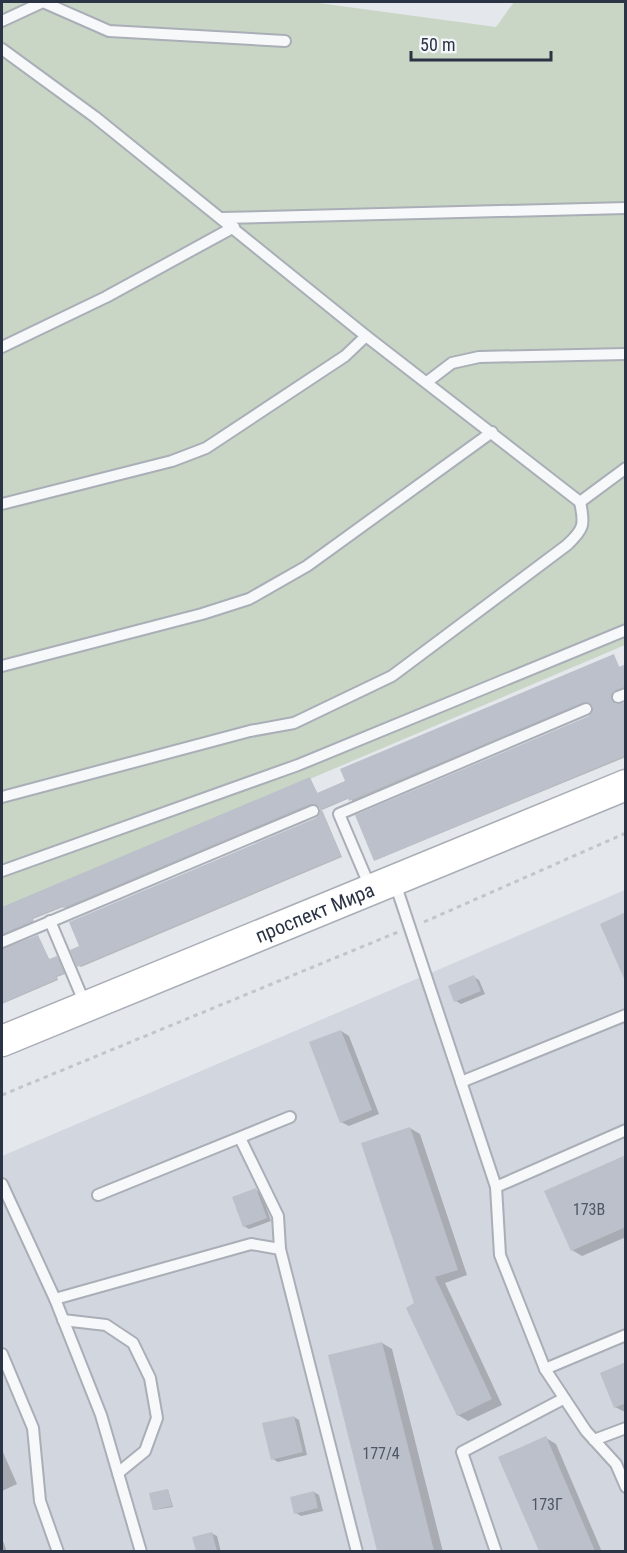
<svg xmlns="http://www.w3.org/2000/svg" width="627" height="1553" viewBox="0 0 627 1553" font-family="'Roboto Condensed',sans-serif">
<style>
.built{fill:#d2d6de}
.green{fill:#c9d6c5}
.shadow{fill:#0003}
.building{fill:#bbc0ca}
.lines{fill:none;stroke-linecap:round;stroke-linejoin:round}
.lane-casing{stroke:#a9aeb7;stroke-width:14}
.secondary-casing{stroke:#a9aeb7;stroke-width:33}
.path{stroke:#c2c5cb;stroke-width:3;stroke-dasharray:4.5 4.5;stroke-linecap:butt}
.lane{stroke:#f7f8fa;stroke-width:10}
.secondary{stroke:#fff;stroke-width:30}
.labels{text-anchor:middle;stroke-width:4.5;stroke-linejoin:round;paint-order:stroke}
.number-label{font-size:16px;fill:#4f5766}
.street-label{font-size:20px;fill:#2b3445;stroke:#f4f6f9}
</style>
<rect width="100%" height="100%" fill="#e4e7ec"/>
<path class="built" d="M625,890V1551L2,1552V1156Z"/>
<path class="green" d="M2,2H311L496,27L514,2H625V645L2,910Z"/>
<g class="shadow">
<path d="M357,2H394L359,3Z"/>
<path d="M613,655L620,668L626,666V688L614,694L612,701L615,705L626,703V757L376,860L590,717L594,705L586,702L353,802L350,798L322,810L342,857L81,967L79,966L317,819L322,813L321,807L313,804L66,908L63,907L33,919L34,922L2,937V909L310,779L318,794Z"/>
<path d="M38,936L50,961L59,959L65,974L57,977L58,980L2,1004V951Z"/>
<path d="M474,977L479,980L485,994L461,1004L456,1001Z"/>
<path d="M341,1031L349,1036L379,1114L349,1126L341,1122Z"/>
<path d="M410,1128L420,1134L467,1275L445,1283L502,1405L468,1421L458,1415Z"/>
<path d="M626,1157V1237L582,1256L572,1250Z"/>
<path d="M256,1190L261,1193L271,1221L249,1229L244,1226Z"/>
<path d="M382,1343L392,1349L443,1552H378L329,1357Z"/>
<path d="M626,1364V1412H625L615,1407Z"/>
<path d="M294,1417L299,1420L307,1455L278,1462L273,1459Z"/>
<path d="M546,1438L556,1444L602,1552H540L500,1457Z"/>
<path d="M2,1450L17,1484L2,1491Z"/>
<path d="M168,1490L173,1507L154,1510Z"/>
<path d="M314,1492L319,1495L323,1511L301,1516L296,1513Z"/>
<path d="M211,1533L217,1536L221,1552H198L194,1538Z"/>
<path d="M2,1538L7,1552H2Z"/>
</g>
<g class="building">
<path d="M614,654L619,667L626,664V687L615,690L611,696L616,704L626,702V755L374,861L355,815L589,716L593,707L590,703L584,702L349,801L348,798L321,809L341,856L77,967L70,950L79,946L69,922L316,818L320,813V808L310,804L63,908L62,906L32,918L33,921L2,934V907L310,777L317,793L345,781L340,769Z"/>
<path d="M626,912V983L600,924Z"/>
<path d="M38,935L49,959L57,956L64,973L56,976L57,979L2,1003V949Z"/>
<path d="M474,975L481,991L454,1002L448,986Z"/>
<path d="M341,1030L372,1110L340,1123L309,1042Z"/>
<path d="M410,1127L458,1270L435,1277L492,1399L457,1416L406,1308L414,1303L361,1143Z"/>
<path d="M626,1155V1227L571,1251L544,1191Z"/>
<path d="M256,1188L267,1218L243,1227L232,1197Z"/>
<path d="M382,1342L434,1551H377L328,1355Z"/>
<path d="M626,1362V1403L614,1408L600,1373Z"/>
<path d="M294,1416L303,1452L271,1460L262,1423Z"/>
<path d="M546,1436L595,1551H539L498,1457Z"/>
<path d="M168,1489L172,1506L153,1510L149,1493Z"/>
<path d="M314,1491L318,1508L294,1514L290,1497Z"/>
<path d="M212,1532L217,1551H196L192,1537Z"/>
</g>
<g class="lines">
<g class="lane-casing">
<g id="lane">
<path d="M2,21L43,2L109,31L285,41"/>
<path d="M2,49L95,117L366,336L580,502C585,525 584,529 567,545L392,676L294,723L250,731L2,797"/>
<path d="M221,218L626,208"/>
<path d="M2,347L106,297L234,227"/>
<path d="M427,382L452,363L479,357L626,354"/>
<path d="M580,502L626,468"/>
<path d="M2,504L172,461L206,448L345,356L366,336"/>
<path d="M2,666L202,614L249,599L307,566L492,432"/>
<path d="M618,697L626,694"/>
<path d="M2,871L298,765L626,630"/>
<path d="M395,883L496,1187L500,1255L545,1369L586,1431L616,1464L626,1487"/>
<path d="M370,887L339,814L586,709"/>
<path d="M50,921L85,1004"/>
<path d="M2,942L313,811"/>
<path d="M461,1082L626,1015"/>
<path d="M240,1138L278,1216L280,1249"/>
<path d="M2,1184L55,1299L101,1415L141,1552"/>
<path d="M496,1187L626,1130"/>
<path d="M98,1195L290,1117"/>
<path d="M55,1299L251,1244L280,1249L357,1552"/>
<path d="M63,1320L106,1325L133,1343L150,1378L157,1418L145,1451L118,1473"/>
<path d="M2,1354L33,1428L40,1501L58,1552"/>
<path d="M545,1369L626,1335"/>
<path d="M594,1440L626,1428"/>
<path d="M496,1552L462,1452L563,1399"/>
</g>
</g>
<g class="secondary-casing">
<g id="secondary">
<path id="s1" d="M2,1041L626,785"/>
</g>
</g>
<g class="path">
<path d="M424,922L626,833"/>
<path d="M2,1095L398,932"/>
</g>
<use href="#lane" class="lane"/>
<use href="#secondary" class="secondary"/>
</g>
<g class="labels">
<g class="number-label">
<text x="589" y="1215">173В</text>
<text x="381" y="1459">177/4</text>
<text x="547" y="1510">173Г</text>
</g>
<g class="street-label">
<text dy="7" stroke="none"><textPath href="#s1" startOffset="338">проспект Мира</textPath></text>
</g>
</g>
<rect width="627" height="1553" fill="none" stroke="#2b3445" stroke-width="6"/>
<path d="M411 51v9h140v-9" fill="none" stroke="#2b3445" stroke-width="3"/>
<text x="420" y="51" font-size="18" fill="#2b3445" stroke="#f4f6f9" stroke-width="4.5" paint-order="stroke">50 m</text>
</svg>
